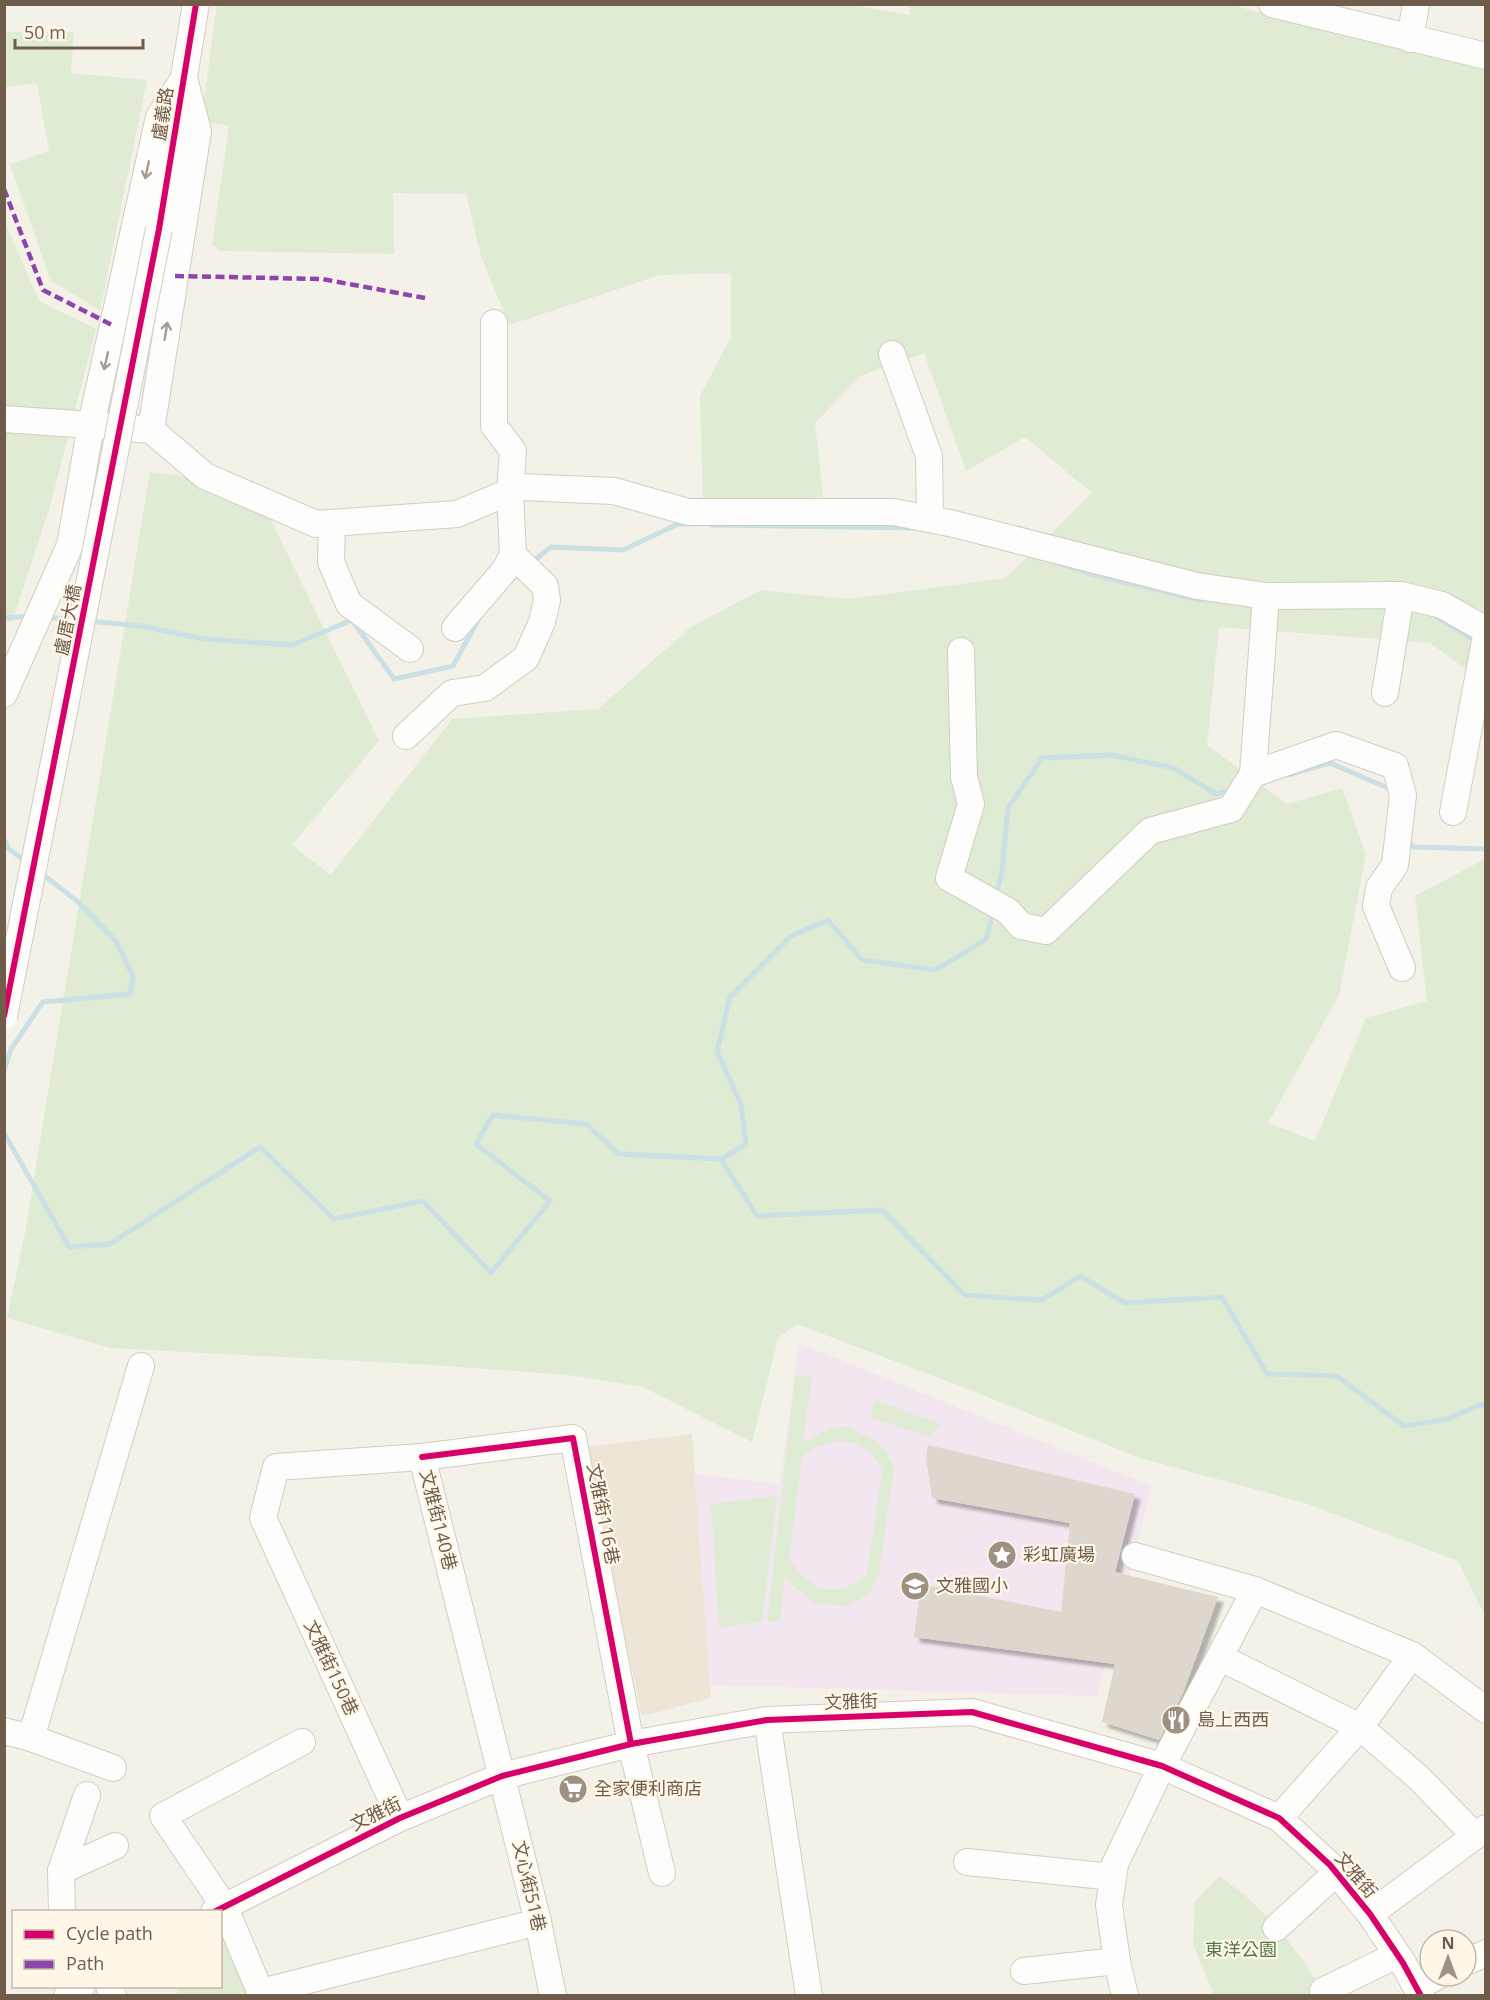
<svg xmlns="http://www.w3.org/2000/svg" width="1490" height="2000" viewBox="0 0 1490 2000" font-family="'Open Sans','Noto Sans TC',sans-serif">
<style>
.residential{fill:#ede5d5}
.education{fill:#f2e7f0}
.green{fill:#dfebd3;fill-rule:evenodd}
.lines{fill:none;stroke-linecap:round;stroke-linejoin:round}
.stream{stroke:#cbe0e4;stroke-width:5}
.building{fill:#ded7ce;filter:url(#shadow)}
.minor-casing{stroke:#d3ccc4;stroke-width:28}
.minor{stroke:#fdfdfc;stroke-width:26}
.minor-bridge-casing{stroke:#d3ccc4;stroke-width:28;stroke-linecap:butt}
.minor-bridge{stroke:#fdfdfc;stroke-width:26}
.quiet{stroke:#8e44ad;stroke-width:4.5;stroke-dasharray:9 4.5;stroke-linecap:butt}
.cycleway-casing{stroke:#fef7e8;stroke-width:10}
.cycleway{stroke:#d6006c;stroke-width:6}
.oneway{stroke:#a89c92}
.labels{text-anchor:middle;stroke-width:4.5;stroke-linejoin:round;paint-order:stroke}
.street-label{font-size:18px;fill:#705c4b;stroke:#fef7e8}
.poi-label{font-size:18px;fill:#705c4b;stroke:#fef7e8;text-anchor:start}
.park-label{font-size:18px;fill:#517a46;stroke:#fef7e8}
</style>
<defs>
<filter id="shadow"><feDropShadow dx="5.5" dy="5.5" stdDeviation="1.5" flood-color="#0004"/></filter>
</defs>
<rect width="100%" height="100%" fill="#f4f1e8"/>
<path class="residential" d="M692,1434L711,1698L642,1716L584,1447Z"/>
<path class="education" d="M799,1343L1152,1486L1097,1696L710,1685L695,1474L780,1484Z"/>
<g class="green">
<path d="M846,4L910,15L909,4L1233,5L1285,20L1485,66V683L1430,643L1219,627L1207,745L1287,804L1342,788L1366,854L1339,995L1268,1123L1315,1141L1366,1018L1427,1001L1415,896L1485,859V1613L1481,1608L1458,1561L1305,1503L1140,1458L978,1393L797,1324L778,1338L752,1442L643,1387L568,1375L433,1365L110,1348L7,1318L25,1233L150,472L253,484L379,741L292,845L331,875L452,719L598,709L691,627L761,590L848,599L1006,578L1092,493L1025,437L966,471L924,353L860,376L815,423L823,497L703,505L700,396L731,337V273L660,275L509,325L481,256L466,194L393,193L394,254L220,251L212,244L229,126L201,121L217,5Z"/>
<path d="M5,32H74L71,73L147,80L100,310L51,281L10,164L49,151L37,83L5,87Z"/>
<path d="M4,220L39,301L96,329L50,506L12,622L4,620Z"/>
<path d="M795,1376L812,1377L803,1442L834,1427H848L875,1440L884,1449L894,1467L879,1575L869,1594L845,1606L815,1603L790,1584L785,1576L780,1622L767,1621ZM834,1441C859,1441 872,1448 882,1471L867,1574C833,1600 814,1593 789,1560L802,1457L818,1446Z"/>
<path d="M875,1400L940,1424L931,1437L870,1417Z"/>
<path d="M777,1496L762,1621L719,1628L711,1504Z"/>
<path d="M1219,1876C1229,1884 1240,1891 1249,1899C1279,1927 1305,1961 1326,1995H1214L1193,1944L1195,1902Z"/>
<path d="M221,1921L259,1995L176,1996L178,1987L220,1986Z"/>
</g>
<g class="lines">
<g class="stream">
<path d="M711,525L912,528"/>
<path d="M1055,562L1090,574L1200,600H1212"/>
<path d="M531,563L551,547L623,550L678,524H690"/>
<path d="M1433,615L1476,641"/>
<path d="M46,617L76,620"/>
<path d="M4,618L31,616"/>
<path d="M88,621L141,626L204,639L292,645L352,620L394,679L453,666L478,620"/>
<path d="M1284,776L1330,763L1390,789L1391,792"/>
<path d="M4,839L9,849L26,862"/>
<path d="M1406,840L1414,847L1486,849"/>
<path d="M996,897L1002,871L1008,808L1042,758L1111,755L1174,768L1216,794L1232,790"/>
<path d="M4,1071L11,1049L43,1002L130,994L133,976L116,941L77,901L41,873"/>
<path d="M4,1133L69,1247L110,1244L260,1147L334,1219L423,1201L491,1273L550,1201L476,1144L493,1115L586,1124L619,1154L721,1159L757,1216L882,1210L965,1295L1042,1300L1080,1276L1125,1303L1222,1297L1267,1374L1337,1376L1404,1426L1447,1419L1482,1404L1486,1407"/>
<path d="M721,1159L746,1144L741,1104L717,1052L730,997L791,936L828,920L862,960L936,970L986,939L993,912"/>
</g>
</g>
<path class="building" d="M928,1445L1135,1494L1115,1572L1218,1597L1183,1693L1159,1740L1102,1722L1115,1664L914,1637L921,1584L1061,1612L1070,1523L932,1498L926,1458Z"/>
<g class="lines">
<g class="minor-casing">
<g id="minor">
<path d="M1272,4L1486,56"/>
<path d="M1410,39L1416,4"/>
<path d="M159,229L196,4"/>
<path d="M892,354L929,456L930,519"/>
<path d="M4,419L91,425L159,117L184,78"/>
<path d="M151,430L198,131L184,78"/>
<path d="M332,523L331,562L349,604L410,649"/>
<path d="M455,628L504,571L513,555L510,492L513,451L494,426V323"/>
<path d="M961,651L964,777L971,804L949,878L1008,911L1021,926L1046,931L1150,831L1231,809L1253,774L1266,596"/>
<path d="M1385,693L1401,595"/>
<path d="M4,694L70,545L91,425L151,430L205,476L316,524L457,514L521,487L614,491L688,512H894L954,524L1197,586L1266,596L1401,595L1442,605L1486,630"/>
<path d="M406,736L452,693L485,688L526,658L542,622L547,600L545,586L513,555"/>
<path d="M1253,774L1336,745L1395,766L1403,795L1395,865L1379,888L1376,906L1402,968"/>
<path d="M1453,812L1486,636"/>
<path d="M422,1457L573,1438L631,1744L662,1873"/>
<path d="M1135,1556L1255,1590L1412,1655L1486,1710"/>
<path d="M1221,1658L1360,1727L1420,1779L1475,1836"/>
<path d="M767,1720L809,1996"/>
<path d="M4,1731L31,1738L113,1768"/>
<path d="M31,1738L141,1366"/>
<path d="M400,1818L263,1518L276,1467L422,1457L538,1922L553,1996"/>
<path d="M1279,1818L1360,1727L1412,1655"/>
<path d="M967,1862L1113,1877"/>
<path d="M61,1871L115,1846"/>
<path d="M62,1912L61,1871L87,1795"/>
<path d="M214,1912L400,1818L502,1776L631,1744L767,1720L972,1712L1162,1766L1279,1818L1330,1865L1370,1914L1403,1963L1421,1996"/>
<path d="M1370,1914L1486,1828"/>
<path d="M1276,1928L1336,1873"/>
<path d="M1466,1962L1486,1953"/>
<path d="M1024,1971L1117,1961"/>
<path d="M109,1986L113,1996"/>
<path d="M1417,1987L1438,1976"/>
<path d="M1323,1991L1397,1955"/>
<path d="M261,1992L538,1922"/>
<path d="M67,1996L82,1986"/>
<path d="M262,1996L224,1906L163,1816L302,1742"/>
<path d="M1125,1996L1117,1961L1109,1905L1115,1864L1162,1766L1255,1590"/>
</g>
</g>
<use href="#minor" class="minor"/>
<g class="minor-bridge-casing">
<path id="minor-bridge" d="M4,1016L159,229"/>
</g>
<use href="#minor-bridge" class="minor-bridge"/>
<g class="quiet">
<path d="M4,189L43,290L114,326"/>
<path d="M175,276L322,279L425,298"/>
</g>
<g class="cycleway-casing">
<g id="cycleway">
<path d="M4,1016L159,229L196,4"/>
<path d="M422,1457L573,1438L631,1744"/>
<path d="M214,1912L400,1818L502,1776L631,1744L767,1720L972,1712L1162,1766L1279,1818L1330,1865L1370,1914L1403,1963L1421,1996"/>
</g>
</g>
<use href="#cycleway" class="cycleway"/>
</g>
<defs><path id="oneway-shaft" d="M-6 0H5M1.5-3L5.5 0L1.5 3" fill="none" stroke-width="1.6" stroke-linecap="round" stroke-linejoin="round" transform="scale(1.5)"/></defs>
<g class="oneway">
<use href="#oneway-shaft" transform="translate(147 170) rotate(102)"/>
<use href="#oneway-shaft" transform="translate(166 331) rotate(-81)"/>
<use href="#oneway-shaft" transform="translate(106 361) rotate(103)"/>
</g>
<defs>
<g id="sight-disc" transform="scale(1.5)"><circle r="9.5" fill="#9e9082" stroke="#fef7e8"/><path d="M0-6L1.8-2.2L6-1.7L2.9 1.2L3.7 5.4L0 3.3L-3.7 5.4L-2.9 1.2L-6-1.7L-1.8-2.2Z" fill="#fff"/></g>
<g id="school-disc" transform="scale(1.5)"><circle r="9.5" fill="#9e9082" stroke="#fef7e8"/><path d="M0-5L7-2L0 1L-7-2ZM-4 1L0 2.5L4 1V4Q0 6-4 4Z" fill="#fff"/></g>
<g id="restaurant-disc" transform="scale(1.5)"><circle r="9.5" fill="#9e9082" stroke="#fef7e8"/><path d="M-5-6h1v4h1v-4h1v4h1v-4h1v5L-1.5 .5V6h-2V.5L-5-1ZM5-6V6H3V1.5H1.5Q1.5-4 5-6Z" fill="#fff"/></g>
<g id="supermarket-disc" transform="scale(1.5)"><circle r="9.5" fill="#9e9082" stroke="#fef7e8"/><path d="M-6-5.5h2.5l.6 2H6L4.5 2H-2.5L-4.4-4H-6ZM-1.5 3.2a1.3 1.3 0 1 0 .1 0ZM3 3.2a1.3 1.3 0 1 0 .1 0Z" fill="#fff"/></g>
</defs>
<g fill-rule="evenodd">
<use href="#sight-disc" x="1002" y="1555"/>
<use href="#school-disc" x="915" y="1586"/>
<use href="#restaurant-disc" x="1176" y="1720"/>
<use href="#supermarket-disc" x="573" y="1789"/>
</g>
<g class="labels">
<g class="street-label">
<text transform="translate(163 114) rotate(-81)" y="6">盧義路</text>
<text transform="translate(68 620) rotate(-79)" y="6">盧厝大橋</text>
<text transform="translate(603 1514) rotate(79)" y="6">文雅街116巷</text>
<text transform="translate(438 1520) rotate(76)" y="6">文雅街140巷</text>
<text transform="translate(331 1668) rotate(65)" y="6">文雅街150巷</text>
<text transform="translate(851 1702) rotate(-2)" y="6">文雅街</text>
<text transform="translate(376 1814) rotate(-26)" y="6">文雅街</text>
<text transform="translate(1356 1875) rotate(50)" y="6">文雅街</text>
<text transform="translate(529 1886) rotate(77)" y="6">文心街51巷</text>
</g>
<g class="poi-label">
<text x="1023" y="1561">彩虹廣場</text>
<text x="936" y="1592">文雅國小</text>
<text x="1197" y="1726">島上西西</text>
<text x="594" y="1795">全家便利商店</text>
</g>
<g class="park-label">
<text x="1241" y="1956">東洋公園</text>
</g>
</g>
<rect width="1490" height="2000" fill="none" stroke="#705c4b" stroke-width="12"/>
<rect x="12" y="1910" width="210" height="78" fill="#fef7e8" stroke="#c5b9a9" stroke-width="1.5"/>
<rect x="24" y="1930" width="30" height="9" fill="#d6006c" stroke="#c5b9a9" stroke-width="1.5"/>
<text x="66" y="1940" font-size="18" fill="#705c4b">Cycle path</text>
<rect x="24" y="1960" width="30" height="9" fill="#8e44ad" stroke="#c5b9a9" stroke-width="1.5"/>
<text x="66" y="1970" font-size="18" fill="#705c4b">Path</text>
<g transform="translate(1448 1958)"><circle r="28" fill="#fef7e8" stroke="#c5b9a9" stroke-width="1.5"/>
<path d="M0-4.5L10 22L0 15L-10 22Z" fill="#9e9082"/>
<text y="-9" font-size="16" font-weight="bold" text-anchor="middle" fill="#705c4b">N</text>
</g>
<path d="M15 39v9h128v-9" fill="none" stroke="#705c4b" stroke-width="3"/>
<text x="24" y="39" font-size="18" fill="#705c4b" stroke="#fef7e8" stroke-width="4.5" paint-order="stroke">50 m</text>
</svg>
